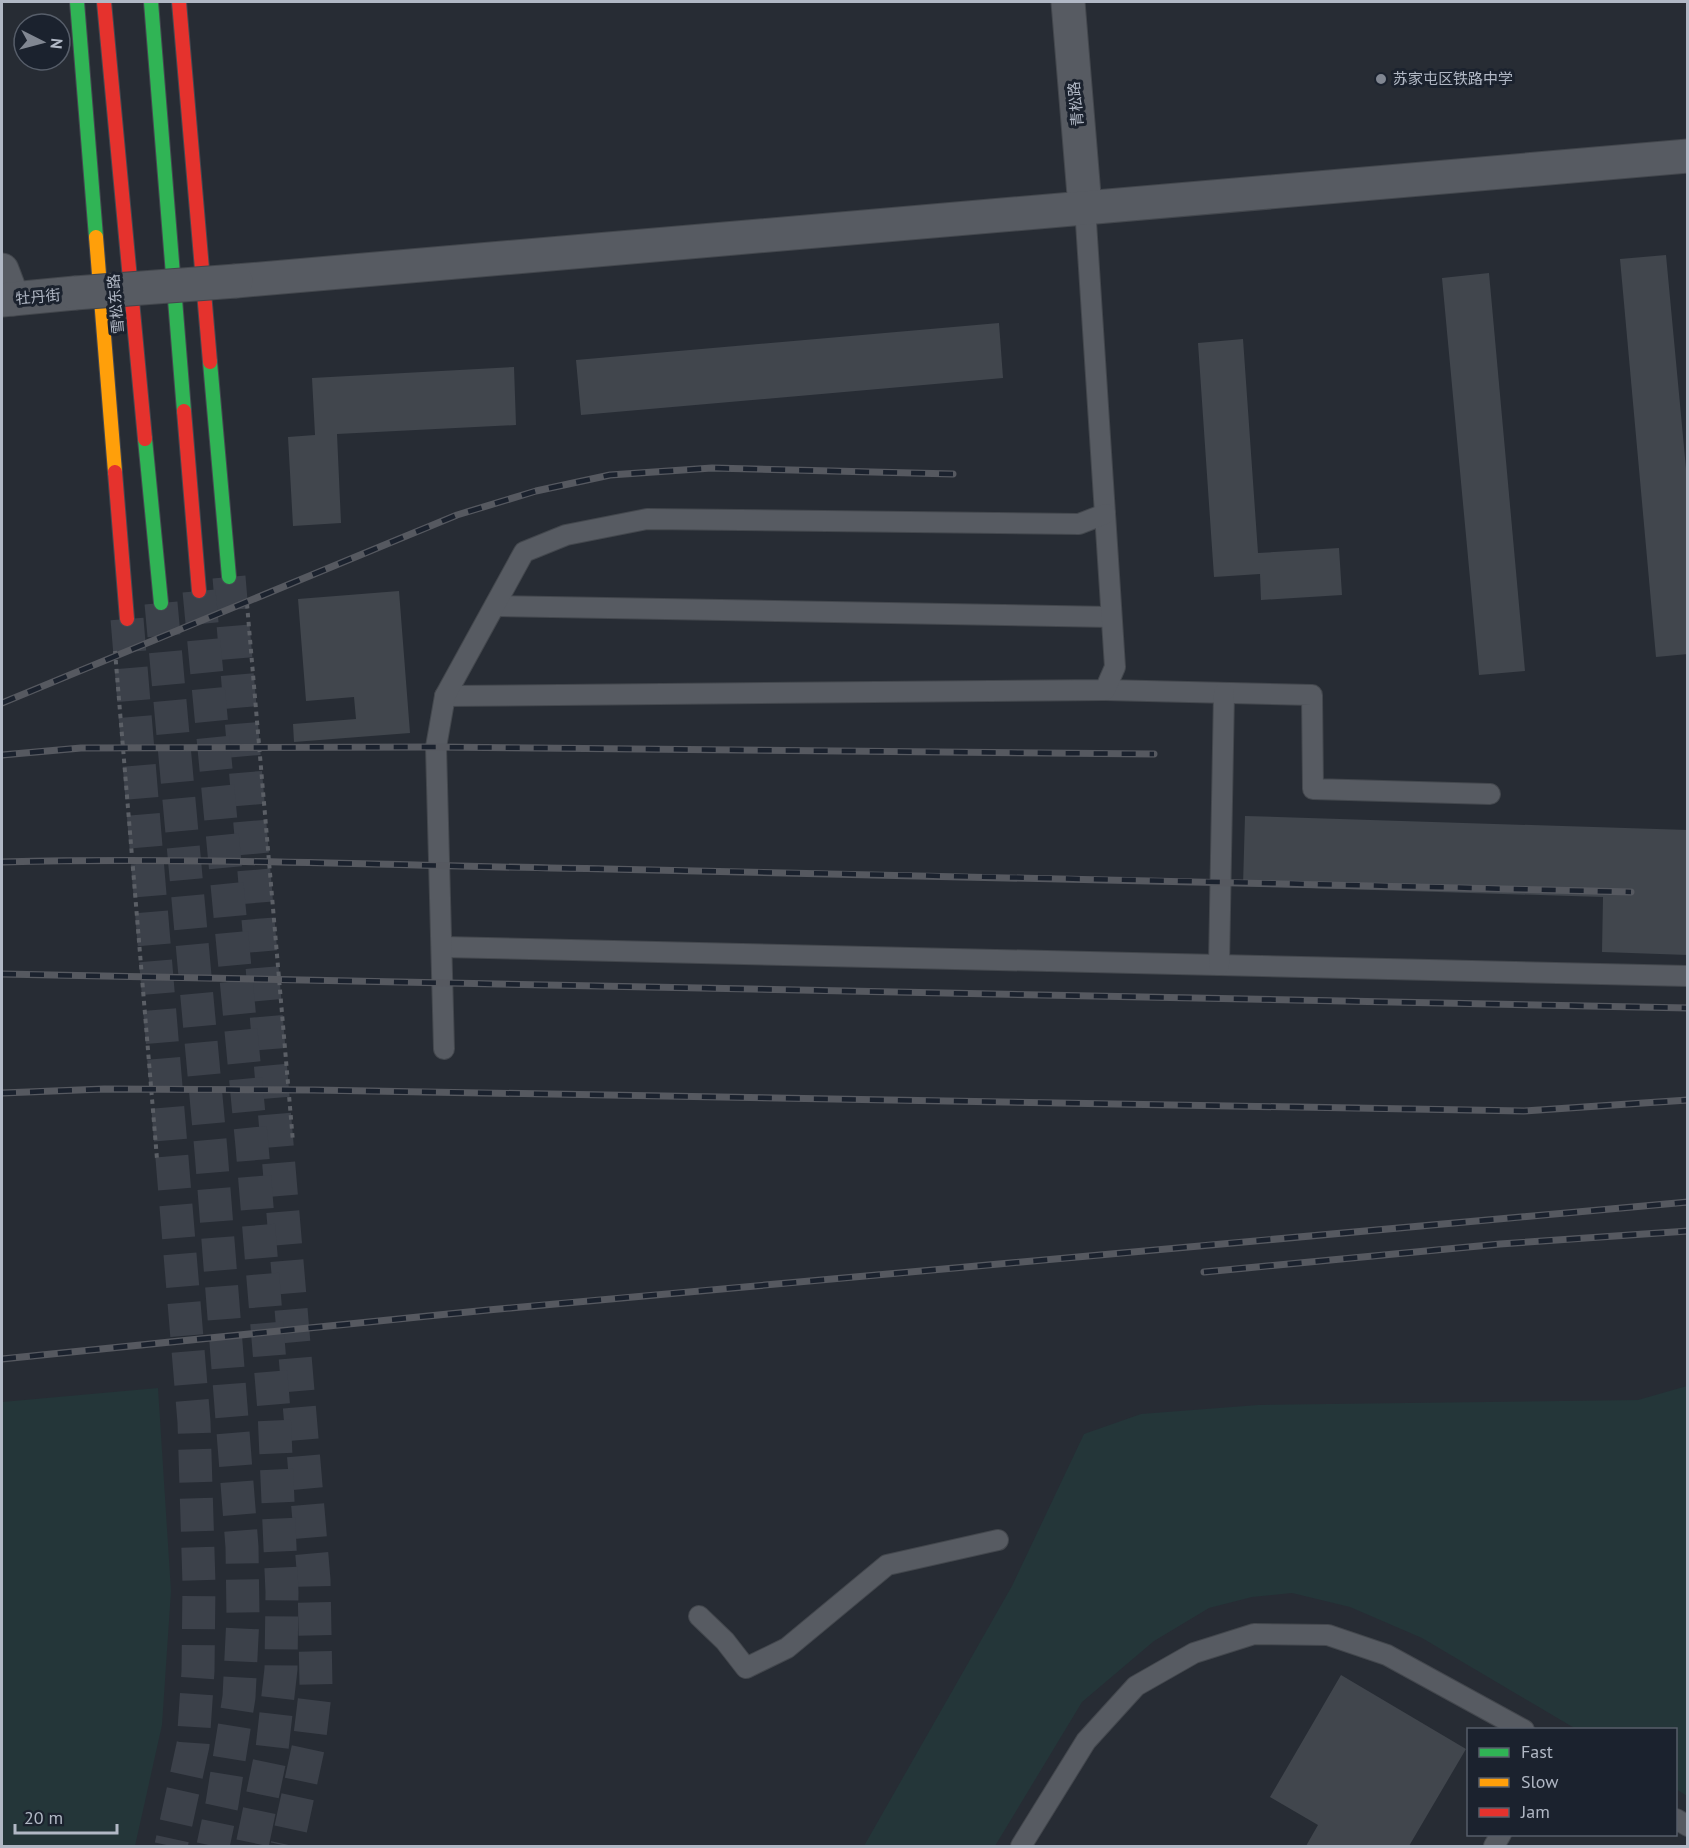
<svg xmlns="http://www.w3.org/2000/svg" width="1689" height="1848" viewBox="0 0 1689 1848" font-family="'PT Sans','Noto Sans SC',sans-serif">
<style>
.green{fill:#243639}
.building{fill:#41464d}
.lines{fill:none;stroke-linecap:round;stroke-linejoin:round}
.primary-tunnel{stroke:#3c414a;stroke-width:33;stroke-dasharray:33 16;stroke-linecap:butt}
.lane-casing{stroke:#43474d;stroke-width:22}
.street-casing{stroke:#43474d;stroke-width:35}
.fast-casing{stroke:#454951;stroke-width:16}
.slow-casing{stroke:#454951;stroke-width:16}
.jam-casing{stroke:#454951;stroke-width:16}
.path{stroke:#5b5f66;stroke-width:4;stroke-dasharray:4.5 4.5;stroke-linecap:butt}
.lane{stroke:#575b62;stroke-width:20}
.street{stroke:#575b62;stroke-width:33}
.fast{stroke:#30b455;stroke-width:14}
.slow{stroke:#ff9f0a;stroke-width:14}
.jam{stroke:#e5322d;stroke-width:14}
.rail-casing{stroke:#565960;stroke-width:7}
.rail{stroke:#1b222e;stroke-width:4.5;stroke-dasharray:14;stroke-linecap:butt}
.street-bridge-casing{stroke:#43474d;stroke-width:35;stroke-linecap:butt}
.street-bridge{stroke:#575b62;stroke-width:33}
.poi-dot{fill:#818792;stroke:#1b222e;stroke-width:2}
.labels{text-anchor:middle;stroke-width:6;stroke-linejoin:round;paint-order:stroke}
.poi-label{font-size:15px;fill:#b1b8c5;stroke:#1b222e;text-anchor:start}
.street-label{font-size:15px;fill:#b1b8c5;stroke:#1b222e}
</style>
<rect width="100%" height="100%" fill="#272c34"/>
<g class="green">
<path d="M1687,1386V1796L1676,1789V1730L1576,1729L1422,1638L1350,1607L1292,1593L1252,1597L1209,1608L1154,1641L1082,1702L995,1846H864L1012,1586L1084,1434L1141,1414L1258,1405L1638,1400Z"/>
<path d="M158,1388L171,1591L162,1725L135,1846H2V1402Z"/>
</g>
<g class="building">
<path d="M1666,255L1688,490V654L1656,657L1620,259Z"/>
<path d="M1489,273L1525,671L1479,675L1442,278Z"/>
<path d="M999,323L1003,378L581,415L576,360Z"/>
<path d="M1243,339L1258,553L1339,548L1342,595L1261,600L1260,574L1214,577L1198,343Z"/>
<path d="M514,367L516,425L337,434L341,523L293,526L288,437L315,435L312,378Z"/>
<path d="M399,591L410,733L294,742L293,724L356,719L354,697L306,701L298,599Z"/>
<path d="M1245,816L1688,830V955L1602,952L1603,897L1243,886Z"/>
<path d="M1341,1675L1466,1749L1409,1846H1306L1318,1825L1270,1797Z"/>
</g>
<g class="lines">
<g class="primary-tunnel">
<path d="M229,577L314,1580L316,1686L309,1744L287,1846"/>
<path d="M199,591L252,1146L274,1411L282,1592L281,1669L272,1749L252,1846"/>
<path d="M161,603L211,1151L242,1547L243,1617L239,1697L222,1804L213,1846"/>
<path d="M127,619L194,1422L199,1584L198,1671L193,1745L171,1846"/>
</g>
<g class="lane-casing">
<g id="lane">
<path d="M496,606L1111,617"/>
<path d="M1105,690L1312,695L1313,789L1490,794"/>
<path d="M445,696L1105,690L1115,667L1085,207"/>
<path d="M443,947L1688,976"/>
<path d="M1219,965L1224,693"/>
<path d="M444,1049L436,747L445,696L524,552L566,535L647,519L1079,524L1105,514"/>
<path d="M699,1616L725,1641L746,1668L787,1648L887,1565L998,1540"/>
<path d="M1676,1819L1688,1826"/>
<path d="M1021,1846L1086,1741L1136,1686L1194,1653L1254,1634L1328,1635L1387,1655L1524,1730"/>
<path d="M1494,1846L1501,1834"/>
</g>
</g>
<g class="street-casing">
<g id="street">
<path d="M1068,2L1085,207"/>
<path d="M2,270L13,299"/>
<path d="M236,281L1688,156"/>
<path d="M2,300L75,293"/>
</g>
</g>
<g class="fast-casing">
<g id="fast">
<path d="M77,2L96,237"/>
<path d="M151,2L184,411"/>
<path d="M210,362L229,577"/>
<path d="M145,439L161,603"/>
</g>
</g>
<g class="slow-casing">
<path id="slow" d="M96,237L115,472"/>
</g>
<g class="jam-casing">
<g id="jam">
<path d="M104,2L145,439"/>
<path d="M179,2L210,362"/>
<path d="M184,411L199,591"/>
<path d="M115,472L127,619"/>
</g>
</g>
<g class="path">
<path d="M247,604L293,1142"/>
<path d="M115,651L157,1159"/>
</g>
<use href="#lane" class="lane"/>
<use href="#street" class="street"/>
<use href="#fast" class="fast"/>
<use href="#slow" class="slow"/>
<use href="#jam" class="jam"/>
<g class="rail-casing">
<g id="rail">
<path d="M2,703L457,515L536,491L610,475L712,468L953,474"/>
<path d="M2,755L81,748L436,747L1154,754"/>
<path d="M2,862C203,857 405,866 607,869C949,876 1290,883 1631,892"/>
<path d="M2,974L1688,1008"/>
<path d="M2,1093L104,1089L314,1090L1524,1111L1688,1100"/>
<path d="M1204,1272L1500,1244L1688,1231"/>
<path d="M2,1359L488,1310L1688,1202"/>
</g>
</g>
<use href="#rail" class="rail"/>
<g class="street-bridge-casing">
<path id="street-bridge" d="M75,293L236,281"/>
</g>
<use href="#street-bridge" class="street-bridge"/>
</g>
<circle class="poi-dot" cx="1381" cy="79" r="6"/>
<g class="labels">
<g class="poi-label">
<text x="1393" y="84">苏家屯区铁路中学</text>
</g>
<g class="street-label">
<text transform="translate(1076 104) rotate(-95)" y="5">青松路</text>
<text transform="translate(38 297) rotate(-5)" y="5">牡丹街</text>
<text transform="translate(116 304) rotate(-95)" y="5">雪松东路</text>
</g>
</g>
<rect width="1689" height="1848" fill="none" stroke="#b1b8c5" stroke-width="6"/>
<rect x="1467" y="1728" width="210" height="108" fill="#1b222e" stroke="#575e6a" stroke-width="1.5"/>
<rect x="1479" y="1748" width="30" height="9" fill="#30b455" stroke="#575e6a" stroke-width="1.5"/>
<text x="1521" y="1758" font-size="18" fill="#b1b8c5">Fast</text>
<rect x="1479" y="1778" width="30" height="9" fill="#ff9f0a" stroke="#575e6a" stroke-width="1.5"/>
<text x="1521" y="1788" font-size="18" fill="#b1b8c5">Slow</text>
<rect x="1479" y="1808" width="30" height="9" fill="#e5322d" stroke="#575e6a" stroke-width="1.5"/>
<text x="1521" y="1818" font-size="18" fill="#b1b8c5">Jam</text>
<g transform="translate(42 42) rotate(96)"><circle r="28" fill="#1b222e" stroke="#575e6a" stroke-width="1.5"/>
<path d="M0-4.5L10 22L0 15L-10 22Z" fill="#818792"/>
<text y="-9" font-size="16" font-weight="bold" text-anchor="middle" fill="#b1b8c5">N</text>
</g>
<path d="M15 1824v9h102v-9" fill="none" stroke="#b1b8c5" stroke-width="3"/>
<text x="24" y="1824" font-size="18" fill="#b1b8c5" stroke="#1b222e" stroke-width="4.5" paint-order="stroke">20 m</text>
</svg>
